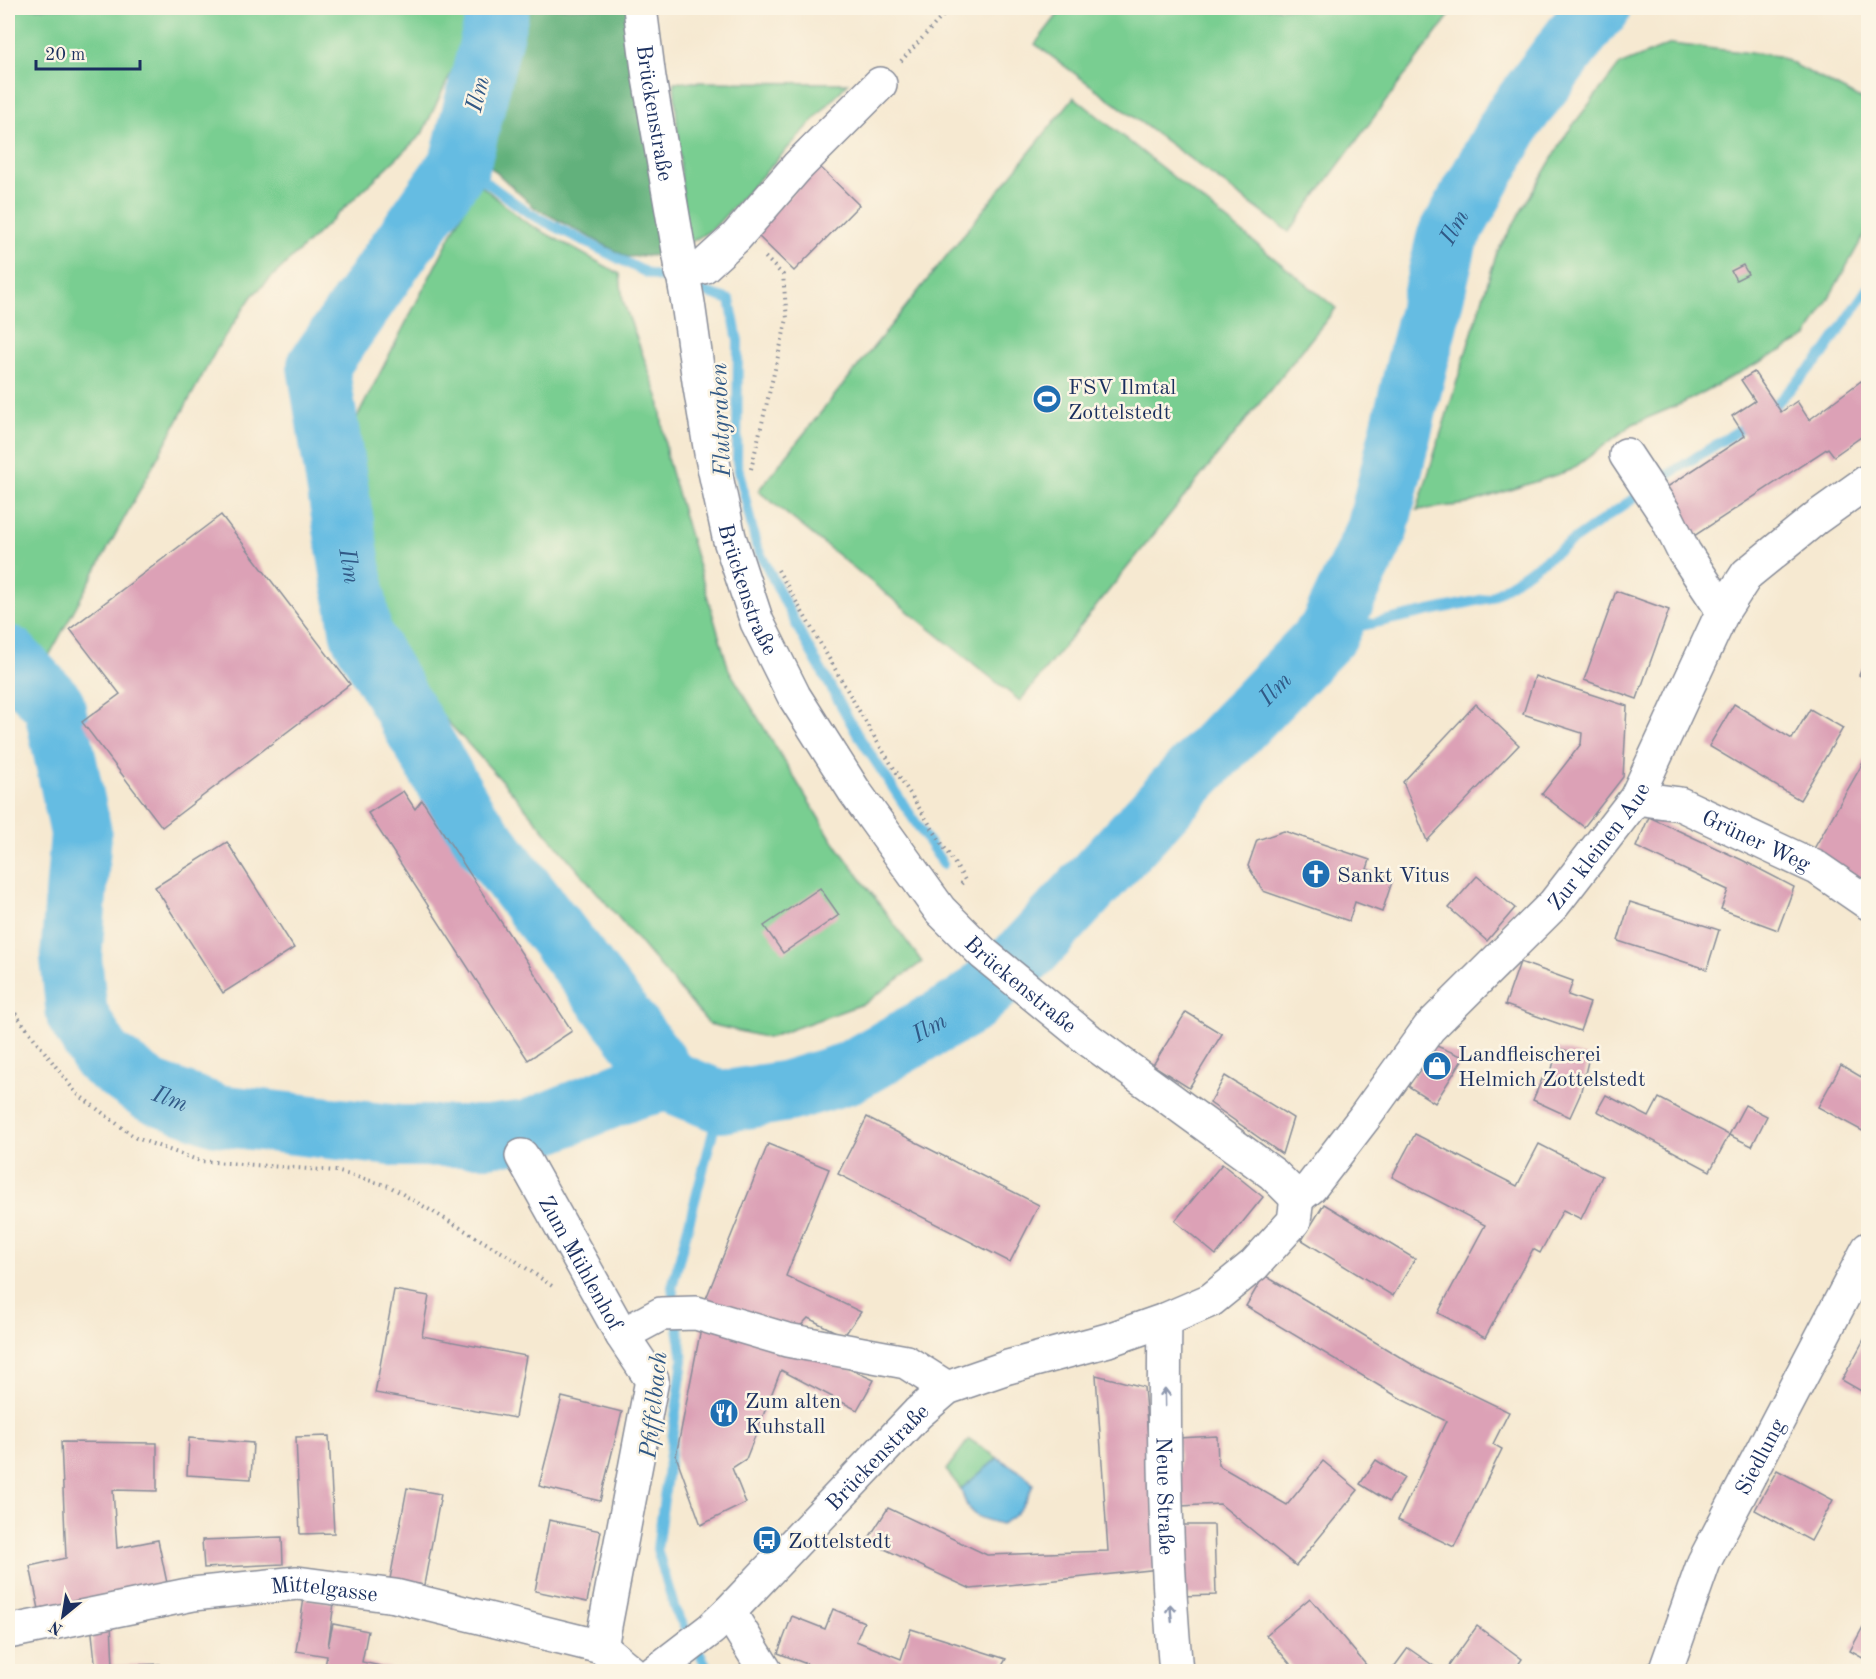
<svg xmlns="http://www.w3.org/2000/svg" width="1876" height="1679" viewBox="0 0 1876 1679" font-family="'Old Standard TT',serif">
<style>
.green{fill:#79ce91;stroke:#4a7e78;stroke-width:1.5}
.forest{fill:#62b17b;stroke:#3e706c;stroke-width:1.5}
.water{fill:#65bce2;stroke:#4076a0;stroke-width:1.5}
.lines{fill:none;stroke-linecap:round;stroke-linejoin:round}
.stream{stroke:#65bce2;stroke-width:10}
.river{stroke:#65bce2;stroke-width:62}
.building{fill:#dca1b6}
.minor-casing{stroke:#888c98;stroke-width:36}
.path{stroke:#888c98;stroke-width:4;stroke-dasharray:1.5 4.5;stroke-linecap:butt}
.minor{stroke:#fff;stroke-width:33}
.oneway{stroke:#8d97ae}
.labels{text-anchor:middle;stroke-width:5;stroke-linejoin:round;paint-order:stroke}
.street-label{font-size:22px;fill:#1b2f5e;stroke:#fcf5e5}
.poi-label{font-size:22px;fill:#1b2f5e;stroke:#fcf5e5;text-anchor:start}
.water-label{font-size:24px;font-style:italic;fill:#315986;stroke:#fcf5e5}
</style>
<rect width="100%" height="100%" fill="#fcf5e5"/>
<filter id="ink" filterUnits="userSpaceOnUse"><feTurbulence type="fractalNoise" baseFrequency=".0167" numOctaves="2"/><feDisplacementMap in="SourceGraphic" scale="12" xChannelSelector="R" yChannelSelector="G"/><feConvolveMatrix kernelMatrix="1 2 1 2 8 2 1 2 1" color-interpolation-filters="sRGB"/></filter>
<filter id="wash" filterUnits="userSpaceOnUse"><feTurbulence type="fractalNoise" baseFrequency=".008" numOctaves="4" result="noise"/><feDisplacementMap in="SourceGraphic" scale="24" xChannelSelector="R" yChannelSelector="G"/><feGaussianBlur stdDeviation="1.35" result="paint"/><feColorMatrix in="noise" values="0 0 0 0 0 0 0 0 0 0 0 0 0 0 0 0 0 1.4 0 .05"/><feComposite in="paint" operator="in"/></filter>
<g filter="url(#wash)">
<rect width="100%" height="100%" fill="#f6e9d1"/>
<g class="green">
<path d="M8,8H482L422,134L252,296L218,347L38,676L8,645Z"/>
<path d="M1063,8H1455L1289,232L1035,44Z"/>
<path d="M1671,44L1778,56L1868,103V228L1807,337L1683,403L1633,424L1571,470L1467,504L1417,510L1497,252L1567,133L1619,65Z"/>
<path d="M674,82L848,83L713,229L686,245Z"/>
<path d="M1074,97L1336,308L1020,701L758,491Z"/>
<path d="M478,183L525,222L620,274L623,301L659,399L667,458L729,670L831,838L922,962L865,1003L768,1038L709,1024L504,783L366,633L334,462Z"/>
<path d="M969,1439L998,1458L961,1489L946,1470Z"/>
</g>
<path class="forest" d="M510,8H629L662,255L627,257L535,208L484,161Z"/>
<path class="water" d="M998,1458L1024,1474L1033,1484C1028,1500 1017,1517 1001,1524C975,1517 968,1516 961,1489Z"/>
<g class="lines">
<g class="stream">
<path d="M460,163L530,214L647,273L730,300L738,341L737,462L756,545L802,636L856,732L943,864"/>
<path d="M1776,404L1822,356L1868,289"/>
<path d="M1328,633L1490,598L1666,476L1741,429"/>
<path d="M710,1672L675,1610L657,1549L683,1360L672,1287L721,1102"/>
</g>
<g class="river">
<path id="s1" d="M499,8L460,163L318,366L361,634L465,815L656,1062L667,1080L721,1102L788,1091L848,1073L968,1005L1027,953L1182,785L1328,633L1377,530L1447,239L1514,118L1597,8H1600"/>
<path id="s2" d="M8,656L54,705L81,833L71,958L77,1015L102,1057L150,1091L217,1115L400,1136H487L528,1131L634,1088L667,1080"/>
</g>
</g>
<g id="blocks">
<g class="building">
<path d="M819,166L859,205L794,271L754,232Z"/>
<path d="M1743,265L1748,274L1736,280L1731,271Z"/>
<path d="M1754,372L1781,412L1797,401L1809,420L1861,381L1868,389V432L1834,456L1828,448L1688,540L1658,493L1745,436L1732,416L1755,401L1741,380Z"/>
<path d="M221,515L350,684L162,827L82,722L120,694L70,629Z"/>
<path d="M1616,591L1669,610L1637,699L1584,680Z"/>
<path d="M1868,655V679L1859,675Z"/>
<path d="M1535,676L1627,706L1623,777L1584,827L1542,794L1581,744L1582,733L1523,714Z"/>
<path d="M1476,704L1519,745L1427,841L1403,782Z"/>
<path d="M1734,704L1792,739L1810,709L1843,728L1800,800L1709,746Z"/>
<path d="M1868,754V879L1865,885L1811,854Z"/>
<path d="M403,791L415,809L422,800L572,1031L528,1060L368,813Z"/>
<path d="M1649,817L1742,860L1794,887L1778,930L1721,909L1728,890L1636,847Z"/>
<path d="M1284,831L1370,860L1367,869L1393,879L1382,912L1355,902L1349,921L1263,891L1248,866L1257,840Z"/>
<path d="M227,842L294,948L223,993L155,887Z"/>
<path d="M1477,876L1515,908L1487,941L1449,908Z"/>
<path d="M820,888L839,915L783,953L764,926Z"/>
<path d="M1630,902L1719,930L1707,969L1618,941Z"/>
<path d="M1520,962L1573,981L1568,995L1590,1003L1580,1031L1505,1005Z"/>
<path d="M1186,1012L1222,1034L1189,1088L1153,1065Z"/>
<path d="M1434,1045L1464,1057L1435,1103L1408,1086Z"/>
<path d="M1557,1048L1589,1057L1580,1095L1570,1117L1533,1100L1542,1079L1549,1082Z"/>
<path d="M1841,1065L1868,1081V1134L1818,1107Z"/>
<path d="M1225,1076L1293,1118L1282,1154L1210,1103Z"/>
<path d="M1606,1095L1649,1117L1659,1098L1729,1135L1710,1171L1597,1111Z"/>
<path d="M1745,1105L1767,1116L1752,1146L1729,1135Z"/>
<path d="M867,1117L1039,1205L1010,1262L838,1174Z"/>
<path d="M1415,1134L1517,1186L1539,1144L1602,1176L1581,1219L1563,1210L1540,1253L1533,1249L1485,1338L1438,1313L1485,1225L1392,1177Z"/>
<path d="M768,1144L829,1169L786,1276L861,1312L844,1336L808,1318L788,1339L703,1306Z"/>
<path d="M1222,1164L1263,1197L1216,1255L1175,1221Z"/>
<path d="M1324,1204L1415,1259L1393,1296L1302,1240Z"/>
<path d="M1264,1275L1418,1368L1509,1412L1493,1444L1502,1449L1454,1547L1398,1520L1446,1421L1403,1400L1246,1306Z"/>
<path d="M394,1290L429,1296L422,1336L526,1356L515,1418L375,1393Z"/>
<path d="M702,1323L792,1343L874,1380L857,1410L781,1370L746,1459L732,1468L746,1503L701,1525L676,1456Z"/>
<path d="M1868,1332V1395L1842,1380Z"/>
<path d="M1096,1375L1144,1387L1159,1569L971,1589L867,1541L888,1508L987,1555L1108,1551Z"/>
<path d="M562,1397L622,1412L600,1501L539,1486Z"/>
<path d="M329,1436L334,1533L300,1534L296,1437Z"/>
<path d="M1217,1436L1218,1465L1287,1505L1323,1461L1358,1490L1296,1566L1220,1504L1181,1506L1178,1438Z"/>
<path d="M189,1438L253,1443L251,1479L187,1475Z"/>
<path d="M61,1442L157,1443V1491L113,1490L117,1548L158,1540L167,1583L39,1609L30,1566L66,1558Z"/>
<path d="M1376,1460L1404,1478L1389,1502L1360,1484Z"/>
<path d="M1777,1470L1833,1500L1811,1541L1755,1510Z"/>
<path d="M407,1488L441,1494L424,1585L390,1579Z"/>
<path d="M549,1520L601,1531L587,1602L535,1591Z"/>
<path d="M1178,1525H1214L1216,1595L1180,1596Z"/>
<path d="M282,1537L283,1564L204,1568L202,1540Z"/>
<path d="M304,1598L334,1603L328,1647L333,1624L368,1631L362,1662L390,1668L389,1671H324L327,1656L296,1651Z"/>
<path d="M1310,1598L1367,1666L1361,1671H1296L1266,1635Z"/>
<path d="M833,1609L864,1622L856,1641L901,1659L911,1629L1006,1659L999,1671H914L898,1666L893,1671H825L778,1653L792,1616L825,1629Z"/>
<path d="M111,1623L113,1666L160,1664V1671H96L91,1624Z"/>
<path d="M1864,1625L1868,1628V1661L1850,1651Z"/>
<path d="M1477,1626L1522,1659L1514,1671H1454L1448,1667Z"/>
<path d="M1408,1648L1441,1671H1391Z"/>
</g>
</g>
</g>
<g filter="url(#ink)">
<use href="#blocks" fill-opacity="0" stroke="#888c98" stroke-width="1.5"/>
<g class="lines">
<g class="minor-casing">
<g id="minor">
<path id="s3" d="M640,8L649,78L688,303L699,381L711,453L729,537L757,622L794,696L855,792L940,910L984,954L1089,1040L1273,1174L1297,1198"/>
<path d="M681,272L703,267L736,237L797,167L880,84"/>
<path d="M1626,455L1665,514L1684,552L1723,611"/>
<path id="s4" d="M1636,798L1680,804L1817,868L1868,903"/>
<path id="s5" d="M522,1156L622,1335L652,1380L601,1647"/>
<path id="s6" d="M1297,1198L1311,1187L1364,1118L1429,1028L1554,904L1636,798L1723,611L1747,574L1816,518L1868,481"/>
<path id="s7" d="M1165,1320C1163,1437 1165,1555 1176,1672"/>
<path d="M622,1335L661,1314L696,1313L787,1340L906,1362L947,1388"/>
<path d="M729,1612L766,1672"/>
<path id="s8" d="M8,1632L193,1594L297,1583L395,1596L601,1647L631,1672"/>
<path id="s9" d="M655,1672L711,1629L729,1612L918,1413L947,1388L1008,1367L1108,1340L1165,1320L1211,1300L1254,1265L1294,1221L1297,1198"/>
<path id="s10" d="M1665,1672L1704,1562L1868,1249"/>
</g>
</g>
<g class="path">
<path d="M901,61L950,8"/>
<path d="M751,469L787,319L783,275L763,255"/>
<path d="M778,570L876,740L965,880L961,884"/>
<path d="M8,1004L76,1093L136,1138L200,1161L336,1171L389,1186L510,1257L555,1288"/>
</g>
<use href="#minor" class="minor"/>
</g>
<defs><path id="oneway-shaft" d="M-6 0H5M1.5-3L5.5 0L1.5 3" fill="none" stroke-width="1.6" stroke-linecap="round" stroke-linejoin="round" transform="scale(1.5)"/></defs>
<g class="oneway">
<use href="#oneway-shaft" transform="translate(1165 1397) rotate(-91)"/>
<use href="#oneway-shaft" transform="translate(1171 1613) rotate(-95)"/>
</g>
</g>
<defs>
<g id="stadium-disc" transform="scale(1.5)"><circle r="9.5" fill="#1f6fb2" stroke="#fcf5e5"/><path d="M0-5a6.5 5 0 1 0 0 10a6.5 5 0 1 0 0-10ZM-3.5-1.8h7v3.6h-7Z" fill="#fff"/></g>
<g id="church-disc" transform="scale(1.5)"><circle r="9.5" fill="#1f6fb2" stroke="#fcf5e5"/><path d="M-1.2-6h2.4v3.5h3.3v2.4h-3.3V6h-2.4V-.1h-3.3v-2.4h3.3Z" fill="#fff"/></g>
<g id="shop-disc" transform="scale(1.5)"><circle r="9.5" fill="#1f6fb2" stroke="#fcf5e5"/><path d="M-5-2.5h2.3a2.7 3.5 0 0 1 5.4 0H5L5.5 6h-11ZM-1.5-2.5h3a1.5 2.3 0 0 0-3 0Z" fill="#fff"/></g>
<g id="restaurant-disc" transform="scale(1.5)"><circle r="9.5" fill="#1f6fb2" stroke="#fcf5e5"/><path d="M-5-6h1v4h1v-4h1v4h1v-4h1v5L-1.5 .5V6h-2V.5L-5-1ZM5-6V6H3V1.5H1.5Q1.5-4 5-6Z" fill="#fff"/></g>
<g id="bus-disc" transform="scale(1.5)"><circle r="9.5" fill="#1f6fb2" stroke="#fcf5e5"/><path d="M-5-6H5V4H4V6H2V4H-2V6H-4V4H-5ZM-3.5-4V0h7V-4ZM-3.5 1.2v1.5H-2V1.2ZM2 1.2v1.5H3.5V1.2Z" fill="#fff"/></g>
</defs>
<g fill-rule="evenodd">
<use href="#stadium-disc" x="1047" y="399"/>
<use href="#church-disc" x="1316" y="874"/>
<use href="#shop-disc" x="1437" y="1066"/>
<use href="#restaurant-disc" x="724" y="1413"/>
<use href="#bus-disc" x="767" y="1540"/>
</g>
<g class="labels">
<g class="street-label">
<text dy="8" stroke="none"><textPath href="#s3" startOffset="106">Brückenstraße</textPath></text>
<text dy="8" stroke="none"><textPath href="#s3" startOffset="592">Brückenstraße</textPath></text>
<text dy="8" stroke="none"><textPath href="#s4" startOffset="129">Grüner Weg</textPath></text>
<text dy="8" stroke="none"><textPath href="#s6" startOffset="465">Zur kleinen Aue</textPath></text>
<text dy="8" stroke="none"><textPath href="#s3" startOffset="1078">Brückenstraße</textPath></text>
<text dy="8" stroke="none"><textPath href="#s5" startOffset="122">Zum Mühlenhof</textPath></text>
<text dy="8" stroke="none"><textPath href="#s9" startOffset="310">Brückenstraße</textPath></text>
<text dy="8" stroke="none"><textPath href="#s10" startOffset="236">Siedlung</textPath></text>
<text dy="8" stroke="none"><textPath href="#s7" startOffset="176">Neue Straße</textPath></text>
<text dy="8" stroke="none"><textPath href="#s8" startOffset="321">Mittelgasse</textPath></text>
</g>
<g class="poi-label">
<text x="1068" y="394">FSV Ilmtal<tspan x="1068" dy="25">Zottelstedt</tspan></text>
<text x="1337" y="882">Sankt Vitus</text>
<text x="1458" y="1061">Landfleischerei<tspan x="1458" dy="25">Helmich Zottelstedt</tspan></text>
<text x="745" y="1408">Zum alten<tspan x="745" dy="25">Kuhstall</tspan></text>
<text x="788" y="1548">Zottelstedt</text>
</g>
<g class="water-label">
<text transform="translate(477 94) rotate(-76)" y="8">Ilm</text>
<text dy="8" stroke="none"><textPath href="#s1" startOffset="2493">Ilm</textPath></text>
<text transform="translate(720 420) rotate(-92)" y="8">Flutgraben</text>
<text dy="8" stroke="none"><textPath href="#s1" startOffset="610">Ilm</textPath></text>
<text dy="8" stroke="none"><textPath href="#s1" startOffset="1989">Ilm</textPath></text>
<text dy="8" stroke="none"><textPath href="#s1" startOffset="1503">Ilm</textPath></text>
<text dy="8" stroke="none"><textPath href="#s2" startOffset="510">Ilm</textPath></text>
<text transform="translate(653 1405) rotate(-84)" y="8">Pfiffelbach</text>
</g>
</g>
<rect width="1876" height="1679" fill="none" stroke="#fcf5e5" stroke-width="30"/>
<g transform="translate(63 1616) rotate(210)" stroke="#fcf5e5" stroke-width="4.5" paint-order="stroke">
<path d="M0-4.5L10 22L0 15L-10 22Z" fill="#1b2f5e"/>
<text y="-9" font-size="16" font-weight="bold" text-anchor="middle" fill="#1b2f5e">N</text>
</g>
<path d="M36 60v9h104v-9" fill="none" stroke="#1b2f5e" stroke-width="3"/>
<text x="45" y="60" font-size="18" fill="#1b2f5e" stroke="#fcf5e5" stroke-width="4.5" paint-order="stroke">20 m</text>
</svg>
